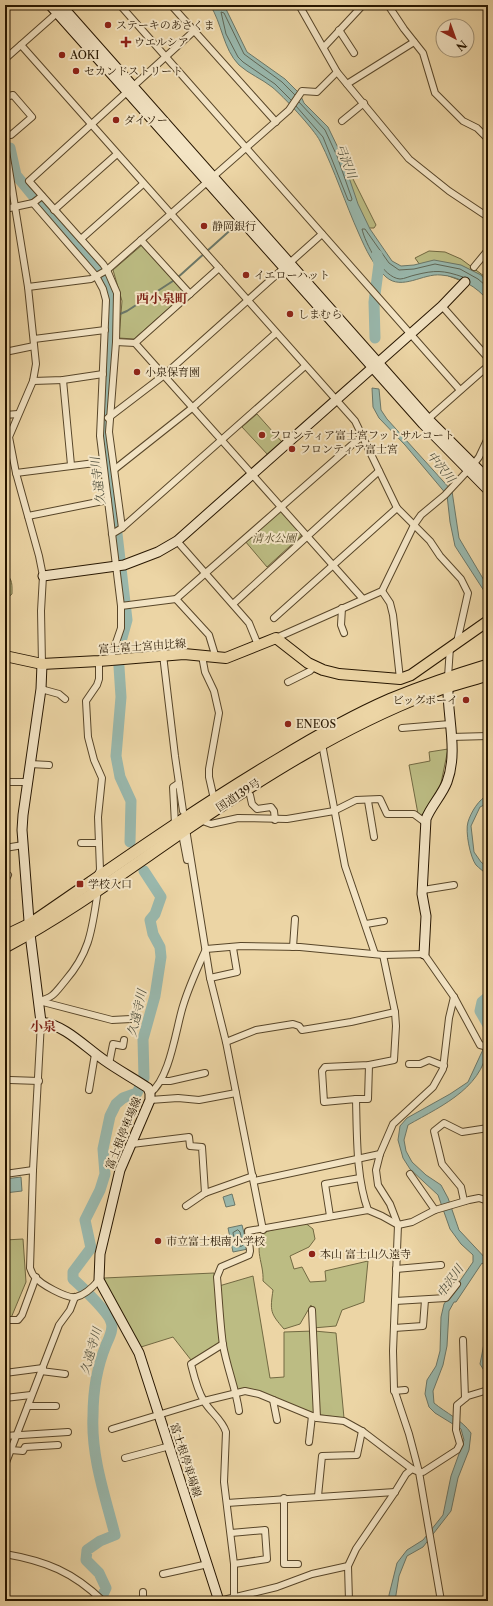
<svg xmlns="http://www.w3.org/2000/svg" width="493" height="1606" viewBox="0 0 493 1606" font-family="'Libre Caslon Text','Noto Serif JP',serif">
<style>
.green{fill:#bcbc83;stroke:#726942}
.water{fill:#99b8ad;stroke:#6b7768}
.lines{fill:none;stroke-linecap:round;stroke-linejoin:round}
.shore{stroke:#606756;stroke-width:1}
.stream{stroke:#6b7768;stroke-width:2}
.river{stroke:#99b8ad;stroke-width:11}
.street-casing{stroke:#584629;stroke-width:8}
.secondary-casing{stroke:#271600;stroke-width:11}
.primary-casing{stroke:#271600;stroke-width:12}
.highway-casing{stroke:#271600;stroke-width:13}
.street{stroke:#f3e4c4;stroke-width:6}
.secondary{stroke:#f3e4c4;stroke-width:9}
.primary{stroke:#ecd5a5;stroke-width:10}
.highway{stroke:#ecd5a5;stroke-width:11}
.poi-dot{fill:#8f2418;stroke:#f3e4c4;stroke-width:1.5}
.labels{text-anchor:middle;stroke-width:4;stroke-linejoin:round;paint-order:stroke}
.poi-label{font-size:11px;fill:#271600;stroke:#f3e4c4;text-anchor:start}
.park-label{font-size:11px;font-style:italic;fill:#544827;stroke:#f3e4c4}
.street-label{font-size:11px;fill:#271600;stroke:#f3e4c4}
.water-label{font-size:12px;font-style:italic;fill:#4f4f3d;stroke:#f3e4c4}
.quarter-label{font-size:13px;font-weight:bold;fill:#7a1f14;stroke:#f3e4c4}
</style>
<rect width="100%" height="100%" fill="#ecd5a5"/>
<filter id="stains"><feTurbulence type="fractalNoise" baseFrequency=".005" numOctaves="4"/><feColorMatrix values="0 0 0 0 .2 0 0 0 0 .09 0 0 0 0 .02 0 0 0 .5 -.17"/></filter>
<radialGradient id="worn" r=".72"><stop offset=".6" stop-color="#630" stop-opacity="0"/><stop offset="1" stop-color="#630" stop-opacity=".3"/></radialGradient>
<g class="green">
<path d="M343,164L352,177L376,225L374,228H369L361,220Z"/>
<path d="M142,245L185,294L134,339L119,338L122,301L113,270Z"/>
<path d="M429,251L445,252L461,259L488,279V291L420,265L415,258Z"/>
<path d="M257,414L282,442L268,455L242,427Z"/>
<path d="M281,511L302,535L267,567L245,541L278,512Z"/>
<path d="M5,574C13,578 12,586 12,594L5,600Z"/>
<path d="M448,749L440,788L422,815L418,814L409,765L430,761L429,752Z"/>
<path d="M304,1222L313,1229L315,1239L309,1247L290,1256L294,1269L302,1267L310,1282L326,1281L325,1271L368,1261L364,1302L342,1310L336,1326L313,1328L311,1305L300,1324L284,1329C270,1313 270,1311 273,1290L263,1281C264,1262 253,1251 264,1232Z"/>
<path d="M23,1239L26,1282L11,1318L5,1317V1240Z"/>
<path d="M214,1273L223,1341L191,1360L173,1337L141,1347L109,1294L104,1278Z"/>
<path d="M253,1276L270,1378L284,1377V1332L314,1331L336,1333L344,1418L320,1415L248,1390L235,1391L226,1347L219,1286Z"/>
</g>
<g class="water">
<path d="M210,5H224L247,52L285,79L300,94L304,103L328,127L341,154L358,204L370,229L392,261L401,266L414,265L434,260L461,265L481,275L488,283V301C478,287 458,276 441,275C423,273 402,291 386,277C373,265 366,250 359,234C345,203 335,171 320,141C314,129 283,96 272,87C262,79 249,74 239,65C223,49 222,23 210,5Z"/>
<path d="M372,388L379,389L381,410L387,419L452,491L459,538L488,587V597L455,546L450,522L447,495L405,445L379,418L373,407Z"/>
<path d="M488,795V803L480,807L471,826L474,852L481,862L488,868V875C484,872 479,868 476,865C470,857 465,831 468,822C471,812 479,799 488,795Z"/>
<path d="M488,998V1009L485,1014C489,1022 488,1030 488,1039C488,1086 443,1105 408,1125L404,1140L406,1151L412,1162L426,1175L441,1185L448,1198L459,1230L488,1261V1296L486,1266L482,1263L456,1302H454L449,1311L447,1346L443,1365L433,1391L434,1403C446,1413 462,1420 471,1433L469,1450L458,1478L451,1511L423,1547L407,1556L399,1576L395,1601H389V1595L397,1563L407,1550L423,1540L443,1515L451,1476L464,1440L461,1429L435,1413L429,1407L425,1394L427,1380L436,1366L440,1351L441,1317L444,1304L473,1262V1255L461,1244L450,1229L438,1195L410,1169L403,1158L398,1140L400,1126L407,1118L450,1094L468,1082L486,1043V1034L480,1014L481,1006Z"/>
<path d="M21,1177L22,1191L5,1193V1179Z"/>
<path d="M232,1194L235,1205L226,1207L223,1197Z"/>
<path d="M242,1225L248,1249L233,1252L228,1228Z"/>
<path d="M488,1323V1353L486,1359L488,1362V1377L480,1364Z"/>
</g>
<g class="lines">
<g class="shore">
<path d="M291,100L275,84L243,62L238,57L226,34L221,12L224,13L244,54L282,82L295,95"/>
<path d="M296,106L323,137L348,200L351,201L352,199L337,156L325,130L299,102"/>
<path d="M463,277C443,270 435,270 415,275C410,276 404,279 400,279C383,278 365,243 362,229H365L389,263L399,270L414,269L435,264L460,269L478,279L485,285L488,286"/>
<path d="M238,1230L240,1232L243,1245L242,1246L238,1247L236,1246L233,1233Z"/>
</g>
<g class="stream">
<path d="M112,314H113"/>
<path d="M120,314L127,311L176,279L236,225"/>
</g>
<g class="river">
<path d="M10,148L16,175L30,192L99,270C106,281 110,291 112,304L105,388L104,422L127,620L118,652L121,697L116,756L120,777L131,801L130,842"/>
<path d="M375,338L374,302L379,264L377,255"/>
<path d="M488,997L482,1002L480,1011L488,1025"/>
<path d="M100,1601L106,1588L99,1573L86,1560L87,1550L100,1541L115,1535C105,1496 91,1456 93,1416C93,1392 97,1367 106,1345C109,1338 114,1329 111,1322C109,1313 81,1286 73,1279V1272L91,1248L85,1220L100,1190L105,1174L103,1149L110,1116L116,1104L123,1098L137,1093L144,1078L143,1039L155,996L161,957L160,947L153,934L150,920L155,914L161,897L144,871"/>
</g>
<g class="street-casing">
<g id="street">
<path d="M120,5L460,390"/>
<path d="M171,5L276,122"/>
<path d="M299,5L337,72L409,159L449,191L488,217"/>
<path d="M388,5L404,29L423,53L435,93L463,121L477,128L488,139"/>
<path d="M339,30L354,53"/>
<path d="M21,45L355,421L397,508L430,541L440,556L461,579L468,593L457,642"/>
<path d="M324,47L363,5"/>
<path d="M5,59L57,13"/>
<path d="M347,84L414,42"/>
<path d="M5,97L13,95L32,117L11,135H5"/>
<path d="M342,121L364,103"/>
<path d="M5,145L28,287L36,364L33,381L9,437L16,473L39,556L43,576L41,611L42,664"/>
<path d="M33,203L96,276L103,289L106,300L100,436L121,606V628L110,660"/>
<path d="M5,209L33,203L42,196"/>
<path d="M54,210L117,154"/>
<path d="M81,239L143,184"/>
<path d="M141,240L190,294"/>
<path d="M474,267L488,250"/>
<path d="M28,287L91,279L107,270L289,110L302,91L317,92L337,72"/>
<path d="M442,306L488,358"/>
<path d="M34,339L105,330"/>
<path d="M116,342L135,343L363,599"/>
<path d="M135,343L219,268"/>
<path d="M5,352L34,346"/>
<path d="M63,380L71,465"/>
<path d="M33,381L63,380L103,374"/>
<path d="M5,415L18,414"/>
<path d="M108,418L163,376L322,234"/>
<path d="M428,419L488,366"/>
<path d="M115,469L192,408L276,333"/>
<path d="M16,473L103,462"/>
<path d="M28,516L108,500"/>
<path d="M122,528L109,432L116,342L117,293L107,270L103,264L29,181L194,31"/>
<path d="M112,534L122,528L305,366"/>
<path d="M177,541L249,623L258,645"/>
<path d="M382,591L390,603L393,615L400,679"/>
<path d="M176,599L209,635L216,658"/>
<path d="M233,604L379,471"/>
<path d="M121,606L176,599L362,436"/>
<path d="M342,608L341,625L344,633"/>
<path d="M274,618L397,508"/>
<path d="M276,638L382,591L414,525L421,515L445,495L473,465L479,457L488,438"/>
<path d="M163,655L175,756L183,811"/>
<path d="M202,656L205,672L214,691L219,713L209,769V777L214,799"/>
<path d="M448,677L450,647"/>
<path d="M288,682L310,671L314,667"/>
<path d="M41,689L59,694L65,699"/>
<path d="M402,728L450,724"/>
<path d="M451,737L488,736"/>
<path d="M322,744L345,866L375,954"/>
<path d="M30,764L49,765"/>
<path d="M5,782H27"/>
<path d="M250,795L252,804L257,809L271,807L274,811L275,820"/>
<path d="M368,801L374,837"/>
<path d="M200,820L211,824L238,818L287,819L334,811L356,800L380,799L387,814H414L426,823"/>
<path d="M175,824L173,787L179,783"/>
<path d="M186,829L210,978L226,1042L263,1230"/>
<path d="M183,839L187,860"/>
<path d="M81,843H99"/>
<path d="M5,848L23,845"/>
<path d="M97,876L100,870L98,817L102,778L94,760L88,737L86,701L97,685L99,679V661"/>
<path d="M5,881L8,875"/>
<path d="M423,890L454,885"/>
<path d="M366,924L384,921"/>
<path d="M293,947L295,919"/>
<path d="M210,978L237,972L233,948"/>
<path d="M39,1001C54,997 55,993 65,981C91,951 92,928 98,890"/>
<path d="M39,1001L112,1020L131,1019"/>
<path d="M41,1022L33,1170L30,1268C31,1270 32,1274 34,1276C40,1284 67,1299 76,1297C85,1295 93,1287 99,1280"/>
<path d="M226,1042L256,1030L293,1024L299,1026L302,1030L351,1022L395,1012"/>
<path d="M109,1064L113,1044L123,1046L124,1040"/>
<path d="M409,1064H420L429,1060L444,1066"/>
<path d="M10,1080L39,1081"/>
<path d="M161,1081H170L205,1073"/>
<path d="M89,1090L95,1054"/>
<path d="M150,1093C170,1079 176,1028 183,1006C189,986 198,967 206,949L241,946L300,947L383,955L424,954L454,997L480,1045L488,1047"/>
<path d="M356,1099H368L369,1065"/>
<path d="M150,1100L178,1098L199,1100L236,1093"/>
<path d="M132,1144L189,1137L190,1146L202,1147L205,1193"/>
<path d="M5,1174L33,1170"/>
<path d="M410,1174L435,1210"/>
<path d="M254,1181L380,1154"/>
<path d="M464,1201L461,1187L442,1164L434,1131L444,1123L462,1132L488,1128"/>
<path d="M186,1206L205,1193L253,1176"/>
<path d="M368,1210C356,1178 357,1134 356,1099L324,1102L322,1071L325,1067L369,1065L394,1060L396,1026L395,1012L383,955"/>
<path d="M330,1216L325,1184L360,1178"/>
<path d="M396,1269L441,1265"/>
<path d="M395,1301L446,1298L457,1284"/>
<path d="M312,1310L317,1418"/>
<path d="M5,1320H18L22,1315L36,1277"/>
<path d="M394,1328L423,1326L425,1300"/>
<path d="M463,1340L465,1398"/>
<path d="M223,1344L191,1364C194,1376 197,1390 204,1401C210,1412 222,1419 226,1432L224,1482L234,1564V1600"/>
<path d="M41,1371L65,1374"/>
<path d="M5,1373L43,1368"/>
<path d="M394,1391L405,1390"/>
<path d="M5,1398L31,1395"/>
<path d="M273,1400L277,1420"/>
<path d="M28,1406H56"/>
<path d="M239,1411C236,1389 227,1368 223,1345C220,1323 219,1300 217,1277L221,1267L249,1255L250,1251L248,1231L368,1210L382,1216L398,1225L412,1222L435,1210L469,1200L479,1198L488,1201"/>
<path d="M112,1429L204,1401L245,1391L259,1394L317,1418L344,1421L362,1431L412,1469"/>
<path d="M5,1436L68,1432"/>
<path d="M309,1442L312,1416"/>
<path d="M11,1450L23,1451L25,1447L58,1445"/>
<path d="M125,1458L170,1446"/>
<path d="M5,1465L59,1325L70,1310L75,1297"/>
<path d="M318,1496L322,1456L357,1455L362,1431"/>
<path d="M284,1498V1564H298"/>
<path d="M227,1503L395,1492"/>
<path d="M231,1533L265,1530L267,1559L234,1564"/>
<path d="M5,1554C46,1561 73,1572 103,1601"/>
<path d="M348,1566L349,1601"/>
<path d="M163,1574L208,1564"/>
<path d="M143,1601V1592"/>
<path d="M219,1601L277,1587L312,1574L348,1566L356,1549L395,1492L406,1474L412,1469L419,1472H423L457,1450L460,1444L456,1430L457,1405L468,1396L488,1390"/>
<path d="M441,1601L419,1472L409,1434L394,1389L393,1351L398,1225L390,1204L378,1185L376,1170L380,1154L393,1124L433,1087L443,1069L449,1018L454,997"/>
</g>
</g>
<g class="secondary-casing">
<g id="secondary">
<path d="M50,5L423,424L488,490"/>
<path d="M61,5L428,419L488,479"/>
<path d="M43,576L124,565L158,552L177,541L442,306L465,282"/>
<path d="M42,664L41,689L23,815L22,830L30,934L41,1022C65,1025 85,1047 104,1060C118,1070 133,1078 148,1088L150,1093V1100L120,1170L100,1254L99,1280L139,1353L219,1601"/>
<path d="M424,954L426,916L422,894L426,819C431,806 442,795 447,782C459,750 446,713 448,680"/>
</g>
</g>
<g class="primary-casing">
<path id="primary" d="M5,656L42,664L99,661L184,654L226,658L276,638L308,663L323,670L339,674L400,679L411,675L488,621"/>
</g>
<g class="highway-casing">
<g id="highway">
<path d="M5,936L30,924C112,868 193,810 279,759C315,737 352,716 391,699C423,686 455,675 488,665"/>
<path d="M5,947C69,913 128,869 188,828C263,777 342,727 427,694C447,686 468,681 488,675"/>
</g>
</g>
<use href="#street" class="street"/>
<use href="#secondary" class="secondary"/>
<use href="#primary" class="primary"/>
<use href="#highway" class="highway"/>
</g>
<g class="poi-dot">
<circle cx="108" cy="25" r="4"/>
<path d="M124 36h4v4h4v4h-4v4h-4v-4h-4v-4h4z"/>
<circle cx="62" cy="55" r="4"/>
<circle cx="76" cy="71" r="4"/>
<circle cx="116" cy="120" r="4"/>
<circle cx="204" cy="226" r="4"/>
<circle cx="246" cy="275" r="4"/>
<circle cx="290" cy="314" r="4"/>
<circle cx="137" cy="372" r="4"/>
<circle cx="262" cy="435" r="4"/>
<circle cx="292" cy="449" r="4"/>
<circle cx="466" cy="700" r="4"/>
<circle cx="288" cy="724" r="4"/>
<rect x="76" y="880" width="8" height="8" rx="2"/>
<circle cx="158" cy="1241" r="4"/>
<circle cx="312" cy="1254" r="4"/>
</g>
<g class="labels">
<g class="poi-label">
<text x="116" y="29">ステーキのあさくま</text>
<text x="134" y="46">ウエルシア</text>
<text x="70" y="59">AOKI</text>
<text x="84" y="75">セカンドストリート</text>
<text x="124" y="124">ダイソー</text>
<text x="212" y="230">静岡銀行</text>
<text x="254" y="279">イエローハット</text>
<text x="298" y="318">しまむら</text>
<text x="145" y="376">小泉保育園</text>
<text x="270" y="439">フロンティア富士宮フットサルコート</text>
<text x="300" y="453">フロンティア富士宮</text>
<text x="458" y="704" text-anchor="end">ビッグボーイ</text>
<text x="296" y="728">ENEOS</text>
<text x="88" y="888">学校入口</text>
<text x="166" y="1245">市立富士根南小学校</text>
<text x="320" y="1258">本山 富士山久遠寺</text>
</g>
<g class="park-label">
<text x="274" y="542">清水公園</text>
</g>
<g class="street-label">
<text transform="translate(142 646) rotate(-4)" y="4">富士富士宮由比線</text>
<text transform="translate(238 795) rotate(-33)" y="4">国道139号</text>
<text transform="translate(123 1133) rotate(-68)" y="4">富士根停車場線</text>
<text transform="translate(186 1460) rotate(72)" y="4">富士根停車場線</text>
</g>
<g class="water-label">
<text transform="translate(346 161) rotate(69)" y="4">弓沢川</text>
<text transform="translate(441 467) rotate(51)" y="4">中沢川</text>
<text transform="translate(98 481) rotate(-97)" y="4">久遠寺川</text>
<text transform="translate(137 1013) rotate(-77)" y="4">久遠寺川</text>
<text transform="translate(450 1281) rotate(-54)" y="4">中沢川</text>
<text transform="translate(91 1351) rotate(-74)" y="4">久遠寺川</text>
</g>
<g class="quarter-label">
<text x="162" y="303">西小泉町</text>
<text x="43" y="1031">小泉</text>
</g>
</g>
<rect width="493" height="1606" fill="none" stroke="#ecd5a5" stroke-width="20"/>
<rect x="6" y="6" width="481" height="1594" fill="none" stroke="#271600" stroke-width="2"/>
<rect x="10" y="10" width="473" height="1586" fill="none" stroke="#271600"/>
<g transform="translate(455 38) rotate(139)"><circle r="19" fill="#f3e4c4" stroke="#a19276"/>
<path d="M0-3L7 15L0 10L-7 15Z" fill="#8f2418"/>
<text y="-6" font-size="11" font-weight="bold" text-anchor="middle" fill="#271600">N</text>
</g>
<rect width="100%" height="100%" filter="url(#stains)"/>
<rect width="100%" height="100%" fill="url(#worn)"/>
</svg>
